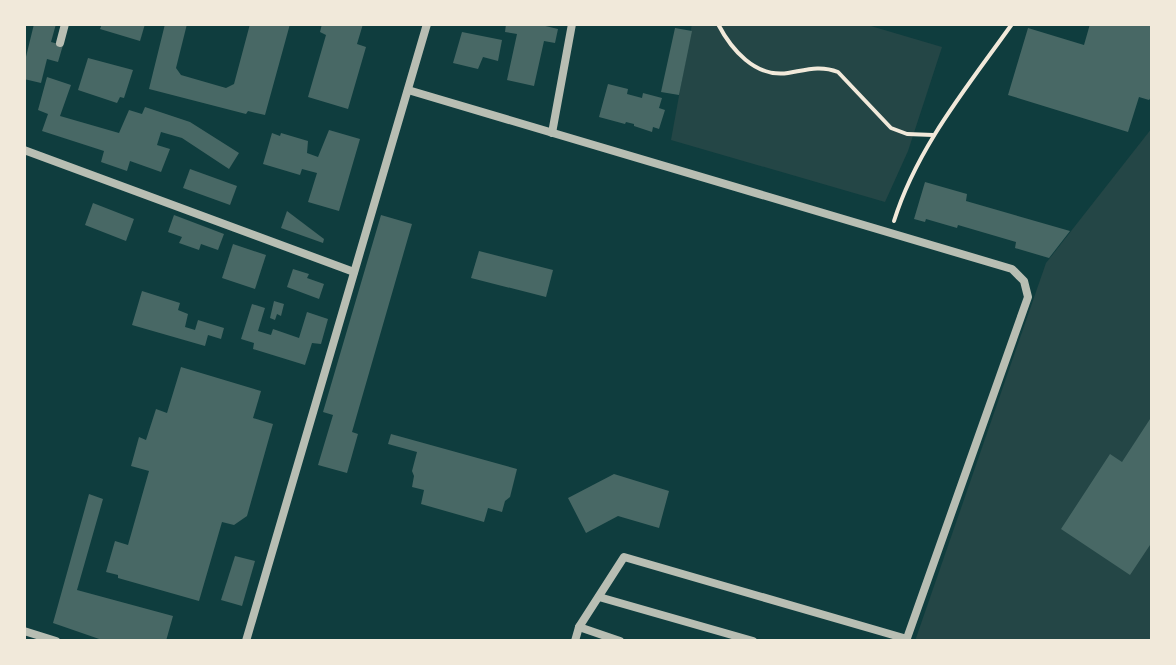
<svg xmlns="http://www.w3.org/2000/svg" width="1176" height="665" viewBox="0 0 1176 665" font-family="'Titillium Web',sans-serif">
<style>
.green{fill:#244646}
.building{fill:#486865}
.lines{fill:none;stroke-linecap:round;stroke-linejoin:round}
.path{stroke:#f1e9da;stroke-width:4}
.minor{stroke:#b8beb3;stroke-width:8}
</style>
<rect width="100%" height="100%" fill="#0f3d3e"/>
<g class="green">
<path d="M692,24H864L942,47L908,151L885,202L671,140Z"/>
<path d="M1152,128V641H915L1046,263Z"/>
</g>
<g class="building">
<path d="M34,24H56L51,42L63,45L58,62L47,59L41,83L24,79V65Z"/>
<path d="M102,24H145L140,41L100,29Z"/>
<path d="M165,24H187L176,68L181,75L226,88L234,84L250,24H290L265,115L248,111L246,114L149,89Z"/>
<path d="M322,24H363L357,44L366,47L348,109L308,97L326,35L320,32Z"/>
<path d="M506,24H537L558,29L555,43L544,41L534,86L507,80L517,34L505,32Z"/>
<path d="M1090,24H1152V96L1149,100L1139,97L1128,132L1008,95L1028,28L1084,45Z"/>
<path d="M675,28L692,31L679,95L661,92Z"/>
<path d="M462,32L502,40L498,61L483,57L478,69L453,63Z"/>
<path d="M88,58L133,70L124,98L120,97L117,103L78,90Z"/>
<path d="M47,77L71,85L60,116L119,133L129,110L142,114L145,107L190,122L239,153L229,169L182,138L161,132L157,145L170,149L161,172L130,161L127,171L101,162L104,151L42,131L48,114L38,110Z"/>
<path d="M608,84L628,89L627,94L642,98L643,93L662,98L659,108L665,110L659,129L653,127L652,132L634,126V124L626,122L625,124L599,117Z"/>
<path d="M329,130L360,139L339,211L308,202L317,173L302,169L300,175L263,164L272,133L280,136L281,133L308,141L307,153L318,157Z"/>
<path d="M190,169L237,186L230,205L183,188Z"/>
<path d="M925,182L967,194L966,201L1070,231L1049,258L1015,248L1016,242L958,225L957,228L926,219L925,222L914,219Z"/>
<path d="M93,203L134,219L126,241L85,225Z"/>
<path d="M287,211L324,239L323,243L281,228Z"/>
<path d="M174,215L224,234L218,250L201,244L199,250L179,243L182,237L168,232Z"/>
<path d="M381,215L412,224L352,432L358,434L347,473L318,465L333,415L323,412Z"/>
<path d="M233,244L266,255L255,289L222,278Z"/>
<path d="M479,251L553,270L546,297L471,278Z"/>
<path d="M293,269L309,274L307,278L324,284L319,299L287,287Z"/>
<path d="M142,291L180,303L178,310L188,314L185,327L195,330L198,320L224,328L221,339L208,335L205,346L132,325Z"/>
<path d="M274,301L284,304L281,316L277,314L275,320L270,318Z"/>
<path d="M252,304L265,308L258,331L271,335L273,329L299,338L307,312L328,319L321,344L312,343L305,365L253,349L254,343L241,339Z"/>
<path d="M181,367L261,391L253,418L273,424L247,516L234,525L222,522L199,601L118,578V575L106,572L115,541L128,545L149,471L131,466L139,437L146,440L156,409L167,413Z"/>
<path d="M1152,416V542L1130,575L1061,529L1110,454L1122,462Z"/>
<path d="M391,434L517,469L510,497L505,501L502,512L488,508L484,522L421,504L424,490L412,487L414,476L412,471L417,452L388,444Z"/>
<path d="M614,474L669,491L659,528L618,516L586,533L568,498Z"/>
<path d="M89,494L103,499L77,590L173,616L166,641H105L53,623Z"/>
<path d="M235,556L255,561L242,606L221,600Z"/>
</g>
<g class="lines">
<g class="path">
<path d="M718,24C731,49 755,78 788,73C806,70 820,65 838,72L891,128L907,134L933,135"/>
<path d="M894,221C917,147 968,86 1012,24"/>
</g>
<g class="minor">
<path d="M60,43L65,24"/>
<path d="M408,90L1012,269L1024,281L1028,297L906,641"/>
<path d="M552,133L572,24"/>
<path d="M24,150L354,272"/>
<path d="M599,597L753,641"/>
<path d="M579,627L620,641"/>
<path d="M24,631L56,641"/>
<path d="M246,641L427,24"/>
<path d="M575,641L579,627L624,557L907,639"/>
</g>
</g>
<rect width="1176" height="665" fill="none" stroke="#f1e9da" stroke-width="52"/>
</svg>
